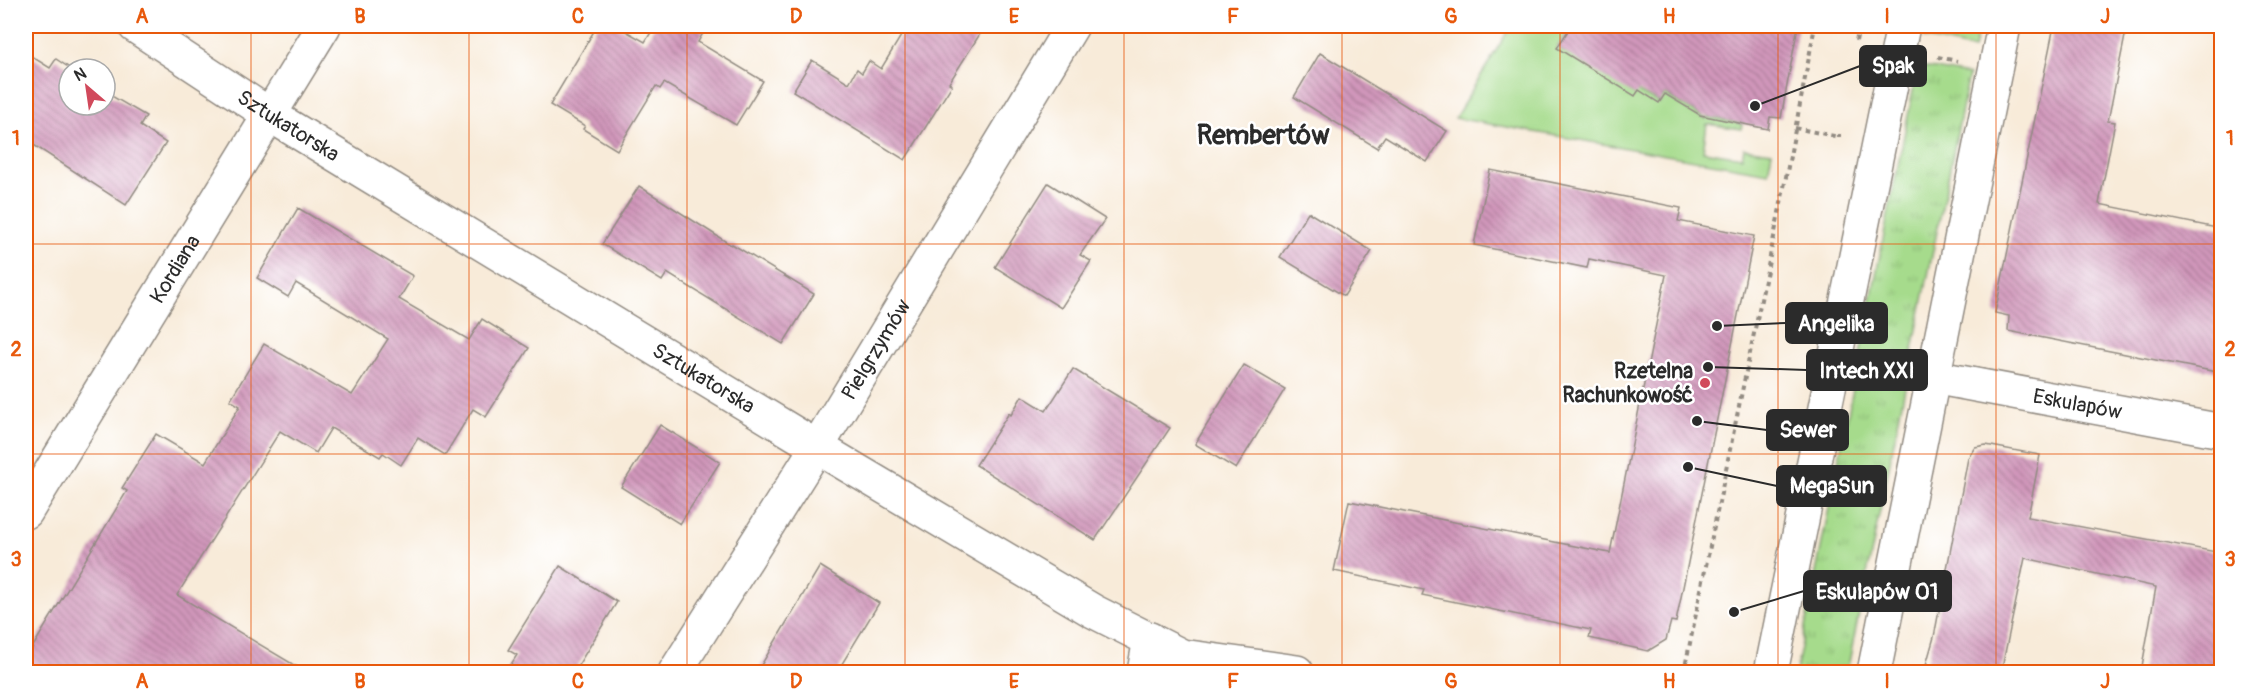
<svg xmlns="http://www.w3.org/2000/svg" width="2247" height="698" viewBox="0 0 2247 698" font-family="Pangolin,sans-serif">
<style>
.grass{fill:url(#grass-tufts);stroke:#68835c;stroke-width:1.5}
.garden{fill:#a6db8c;stroke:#68835c;stroke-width:1.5}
.building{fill:url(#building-back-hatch)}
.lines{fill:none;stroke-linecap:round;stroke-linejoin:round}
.minor-casing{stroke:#928b82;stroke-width:36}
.path{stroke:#928b82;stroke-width:4;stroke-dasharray:4.5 4.5;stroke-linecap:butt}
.minor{stroke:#fff;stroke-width:33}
.grid{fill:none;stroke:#e8590c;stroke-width:1.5;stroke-opacity:0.55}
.poi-dot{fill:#d1495b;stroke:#fff;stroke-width:2}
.labels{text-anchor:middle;stroke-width:5;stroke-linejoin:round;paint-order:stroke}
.street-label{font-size:21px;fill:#2b2b2b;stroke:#fff}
.poi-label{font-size:21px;font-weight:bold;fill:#2b2b2b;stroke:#fff;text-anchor:end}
.district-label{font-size:27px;font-weight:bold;fill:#2b2b2b;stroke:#fff}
.leader{fill:none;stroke:#2b2b2b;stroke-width:2}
.callout-dot{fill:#2b2b2b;stroke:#fff;stroke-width:2}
.callout{fill:#2b2b2b;stroke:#2b2b2b;stroke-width:2}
.callout-label{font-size:22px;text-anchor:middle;font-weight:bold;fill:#fff}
.neatline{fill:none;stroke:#e8590c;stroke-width:2}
.grid-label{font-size:20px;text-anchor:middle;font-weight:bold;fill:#e8590c}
</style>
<defs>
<pattern id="grass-tufts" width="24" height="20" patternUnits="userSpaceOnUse" patternTransform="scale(1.5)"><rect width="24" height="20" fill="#a6db8c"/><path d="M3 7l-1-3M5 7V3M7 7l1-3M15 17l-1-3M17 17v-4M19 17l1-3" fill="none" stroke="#8fbc79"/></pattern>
<pattern id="building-back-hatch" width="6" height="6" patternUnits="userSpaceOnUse" patternTransform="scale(1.5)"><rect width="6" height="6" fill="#d197bb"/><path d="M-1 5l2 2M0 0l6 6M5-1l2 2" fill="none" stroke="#aa7b98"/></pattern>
</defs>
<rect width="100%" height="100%" fill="#fff"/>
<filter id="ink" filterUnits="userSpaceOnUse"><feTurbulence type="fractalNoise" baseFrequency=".0167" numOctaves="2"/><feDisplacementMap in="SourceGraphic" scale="12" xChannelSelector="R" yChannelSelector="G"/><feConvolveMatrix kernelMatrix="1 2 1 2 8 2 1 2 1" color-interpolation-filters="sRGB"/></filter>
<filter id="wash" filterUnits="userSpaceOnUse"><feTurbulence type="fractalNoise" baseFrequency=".008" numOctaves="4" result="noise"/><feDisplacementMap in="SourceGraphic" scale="24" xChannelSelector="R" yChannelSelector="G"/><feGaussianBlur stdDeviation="1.35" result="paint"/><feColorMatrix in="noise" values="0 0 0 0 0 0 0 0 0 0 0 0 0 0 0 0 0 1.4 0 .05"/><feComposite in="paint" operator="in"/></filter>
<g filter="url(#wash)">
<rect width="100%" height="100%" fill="#f8ebd9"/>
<g class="grass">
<path d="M1928,26H1976L1978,32L1974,49L1924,38Z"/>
<path d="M1918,66L1969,75L1847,672H1796Z"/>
</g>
<path class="garden" d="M1511,26H1571L1557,48L1659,103L1665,94L1706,119L1708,117L1742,124L1741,129L1707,124L1703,151L1742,157L1744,148L1772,152L1768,173L1455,118Z"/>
<g id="blocks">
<g class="building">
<path d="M597,26H617L645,42L655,26H707L698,42L763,81L736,125L664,83L660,89L656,86L617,150L583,129L585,126L550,105Z"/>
<path d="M907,26H985L949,83L952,85L905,160L793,91L812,60L849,83L857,69L862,73L869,61L881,69Z"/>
<path d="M1571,26H1798L1781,118L1770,117L1768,129L1700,115L1665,94L1659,103L1639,90L1635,96L1557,48Z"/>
<path d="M2054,26H2127L2108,121L2115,122L2099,204L2222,229V373L2008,331L2009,316L1995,313Z"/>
<path d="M26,53L50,68L56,59L71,69H69V105H105V92L146,116L140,126L166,143L126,205L26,140Z"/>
<path d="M1320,53L1447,131L1427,162L1385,136L1377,148L1294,97Z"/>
<path d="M1490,170L1681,208L1678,221L1754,236L1676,622L1671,621L1666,640L1648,651L1589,638L1591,630L1422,595L1424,590L1334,571L1349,501L1610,553L1666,275L1589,259L1587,268L1474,245Z"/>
<path d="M1048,183L1105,219L1080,255L1091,261L1061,308L995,267Z"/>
<path d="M639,186L731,245L732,244L814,294L783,344L667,273L662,281L602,244Z"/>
<path d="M298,208L413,276L399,299L469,340L482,319L529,348L486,417L473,409L445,455L418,438L401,465L383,453L380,457L331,428L316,453L280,431L177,595L306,672H26V658L127,491L122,488L156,434L205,463L240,406L230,400L264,344L352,395L388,339L296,283L288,297L257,278Z"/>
<path d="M1308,212L1372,251L1344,296L1280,257Z"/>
<path d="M1244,365L1285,389L1236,469L1195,444Z"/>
<path d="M1073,369L1170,428L1095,540L976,465L1009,413L1011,415L1022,396L1046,411Z"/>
<path d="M660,425L720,462L680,524L621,487Z"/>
<path d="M1986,445L2040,455L2028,517L2222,553V672H2141L2156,587L2025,558L2001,672H1924L1934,637L1968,458L1975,447Z"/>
<path d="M560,566L617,602L574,672H506L517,655L508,650Z"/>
<path d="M820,566L879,603L837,672H757Z"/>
</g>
</g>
</g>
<g filter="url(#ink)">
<use href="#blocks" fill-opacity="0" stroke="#928b82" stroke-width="1.5"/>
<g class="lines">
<g class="minor-casing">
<g id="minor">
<path id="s1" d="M135,26L270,115L817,447L1093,611L1182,656L1297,672"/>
<path id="s2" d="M1933,377L2222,431"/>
<path id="s3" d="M26,512L324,26"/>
<path id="s4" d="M675,672L817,447L1072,26"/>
<path d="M1144,672L1150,639"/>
<path d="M1771,672L1903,26"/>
<path d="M1874,672L2004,26"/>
</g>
</g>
<g class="path">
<path d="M1856,41L1859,26"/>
<path d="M1938,57L1957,61"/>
<path d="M1795,128L1839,137V134"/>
<path d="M1684,672L1781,203L1815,26"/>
</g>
<use href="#minor" class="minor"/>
</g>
</g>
<path class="grid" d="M251,26V672M469,26V672M687,26V672M905,26V672M1124,26V672M1342,26V672M1560,26V672M1778,26V672M1996,26V672M26,244H2222M26,454H2222"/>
<circle class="poi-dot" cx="1705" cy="383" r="6"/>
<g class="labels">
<g class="street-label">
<text dy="7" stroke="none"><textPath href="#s1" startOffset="183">Sztukatorska</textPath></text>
<text dy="7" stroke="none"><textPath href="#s3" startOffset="285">Kordiana</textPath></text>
<text dy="7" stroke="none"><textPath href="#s4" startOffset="380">Pielgrzymów</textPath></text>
<text dy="7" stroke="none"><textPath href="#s1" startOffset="669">Sztukatorska</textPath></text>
<text dy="7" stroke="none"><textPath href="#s2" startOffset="147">Eskulapów</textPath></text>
</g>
<g class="poi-label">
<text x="1693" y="378">Rzetelna<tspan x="1693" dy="24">Rachunkowość</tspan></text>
</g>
<g class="district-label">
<text x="1263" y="144">Rembertów</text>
</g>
</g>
<path class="leader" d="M1755 106L1860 66M1717 326L1786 323M1708 367L1807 370M1697 421L1767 430M1688 467L1777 486M1734 612L1804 591"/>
<g class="callout-dot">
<circle cx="1755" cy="106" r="6"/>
<circle cx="1717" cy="326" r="6"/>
<circle cx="1708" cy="367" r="6"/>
<circle cx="1697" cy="421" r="6"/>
<circle cx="1688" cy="467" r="6"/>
<circle cx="1734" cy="612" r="6"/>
</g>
<g class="callout">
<rect x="1860" y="46" width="66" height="40" rx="6"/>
<rect x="1786" y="303" width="101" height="40" rx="6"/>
<rect x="1807" y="350" width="120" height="40" rx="6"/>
<rect x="1767" y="410" width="81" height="40" rx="6"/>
<rect x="1777" y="466" width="109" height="40" rx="6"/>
<rect x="1804" y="571" width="147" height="40" rx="6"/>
</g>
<g class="callout-label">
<text x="1893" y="73">Spak</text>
<text x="1836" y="331">Angelika</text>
<text x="1867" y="378">Intech XXI</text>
<text x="1808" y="437">Sewer</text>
<text x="1832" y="493">MegaSun</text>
<text x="1877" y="599">Eskulapów 01</text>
</g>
<rect width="2247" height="698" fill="none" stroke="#fff" stroke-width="66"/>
<g transform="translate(87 87) rotate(331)"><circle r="28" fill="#ffffff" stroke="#aaaaaa" stroke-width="1.5"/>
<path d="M0-4.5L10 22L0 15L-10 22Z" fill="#d1495b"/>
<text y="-9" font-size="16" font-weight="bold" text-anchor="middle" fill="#2b2b2b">N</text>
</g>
<rect x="33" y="33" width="2181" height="632" class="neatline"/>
<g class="grid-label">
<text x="142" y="23">A</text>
<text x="360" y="23">B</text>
<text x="578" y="23">C</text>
<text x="796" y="23">D</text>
<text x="1014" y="23">E</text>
<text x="1233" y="23">F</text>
<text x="1451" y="23">G</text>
<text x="1669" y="23">H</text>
<text x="1887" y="23">I</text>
<text x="2105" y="23">J</text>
<text x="16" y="145">1</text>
<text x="2230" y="145">1</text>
<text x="16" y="356">2</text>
<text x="2230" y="356">2</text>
<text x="16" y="566">3</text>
<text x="2230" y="566">3</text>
<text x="142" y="688">A</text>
<text x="360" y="688">B</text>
<text x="578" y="688">C</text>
<text x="796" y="688">D</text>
<text x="1014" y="688">E</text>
<text x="1233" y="688">F</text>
<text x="1451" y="688">G</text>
<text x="1669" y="688">H</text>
<text x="1887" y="688">I</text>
<text x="2105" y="688">J</text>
</g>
</svg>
